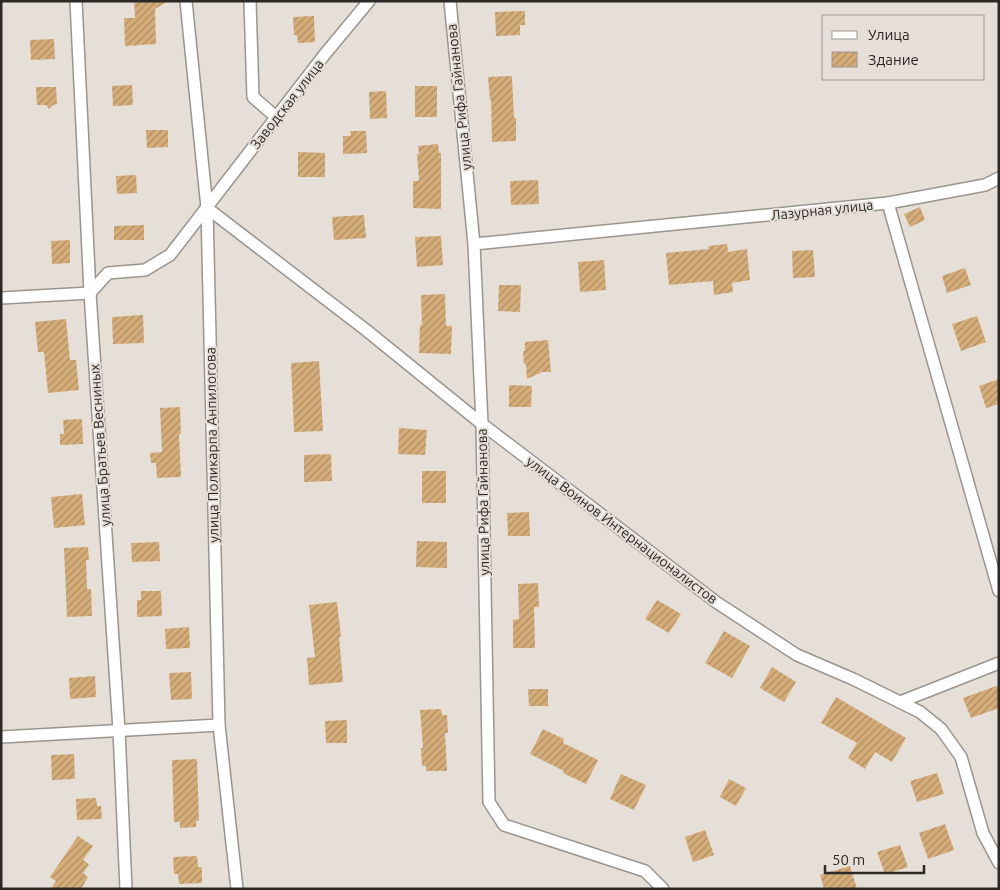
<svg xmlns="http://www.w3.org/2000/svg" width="1000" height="890" viewBox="0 0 1000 890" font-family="Ubuntu,sans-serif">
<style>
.building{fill:url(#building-hatch)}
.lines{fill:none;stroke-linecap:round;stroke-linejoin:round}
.street-casing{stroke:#9a948e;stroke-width:14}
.street{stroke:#fff;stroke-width:11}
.labels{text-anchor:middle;stroke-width:4;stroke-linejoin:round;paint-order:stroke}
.street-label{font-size:14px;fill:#2b2826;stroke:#e6dfd8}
</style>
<defs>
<pattern id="building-hatch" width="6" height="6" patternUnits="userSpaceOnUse" patternTransform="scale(1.25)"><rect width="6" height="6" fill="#d5ad79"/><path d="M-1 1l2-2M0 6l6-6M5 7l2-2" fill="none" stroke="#ad8d63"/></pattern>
</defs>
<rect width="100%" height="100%" fill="#e6dfd8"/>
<g class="building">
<path d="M134,1H168L155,9L156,44L125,46L124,18H135Z"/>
<path d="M525,11V25H520V35L496,36L495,12Z"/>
<path d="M314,16L315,42L298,43L297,35H294L293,17Z"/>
<path d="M54,39L55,59L31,60L30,40Z"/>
<path d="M512,76L514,118H516V141L492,142L491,100H490L488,77Z"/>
<path d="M132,85L133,105L113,106L112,86Z"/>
<rect x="415" y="86" width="22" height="31"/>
<path d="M36,87H56L57,104L53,105L49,109L46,105H37Z"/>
<path d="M386,91L387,118L370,119L369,92Z"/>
<path d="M146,130H168V147L147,148Z"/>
<path d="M350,131H366L367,153L343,154V136H351Z"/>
<path d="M438,144L439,153H441V209L413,208V181H419L417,154H419L418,146Z"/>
<path d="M298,152L325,153V177H298Z"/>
<path d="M136,175L137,193L117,194L116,176Z"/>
<path d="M538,180L539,204L511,205L510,181Z"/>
<path d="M920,207L925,220L910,227L904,214Z"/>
<path d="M364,215L366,238L334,240L332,217Z"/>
<path d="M144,225V240H114V226Z"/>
<path d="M441,236L443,265L417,267L415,237Z"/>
<path d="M70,240V263L52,264L51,241Z"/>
<path d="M727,244L728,252L747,249L750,280L732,283L733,292L714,295L713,281L669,285L666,253L709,249L708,246Z"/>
<path d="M813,250L815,277L793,278L792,251Z"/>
<path d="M604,260L606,290L580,292L578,262Z"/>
<path d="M965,268L971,285L947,293L942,276Z"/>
<path d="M499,285H521L520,312L498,311Z"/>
<path d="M445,294L446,326H452L451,354L419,353L420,325H422L421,295Z"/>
<path d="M143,315L144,343L113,344L112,317Z"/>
<path d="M977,316L986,342L961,351L952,324Z"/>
<path d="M66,319L70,360H76L79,390L48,393L44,352H38L35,322Z"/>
<path d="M548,340L551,372H542L527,379L526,364H524L523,351H525V342Z"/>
<path d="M319,361L323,431L294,432L291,363Z"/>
<path d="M999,379V404L986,408L979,386Z"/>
<path d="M509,385L532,386L531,407H509Z"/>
<path d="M180,407L181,434H179L181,477L157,478L156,463H151L150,453L162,452L160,408Z"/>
<path d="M82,419L83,444L60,445V434H64L63,420Z"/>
<path d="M399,428L427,430L425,455L398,454Z"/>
<path d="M331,454L332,481L304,482V455Z"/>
<rect x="422" y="471" width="24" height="32"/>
<path d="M82,494L85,525L54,528L51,497Z"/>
<path d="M529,512L530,536H508L507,513Z"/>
<path d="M417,541L447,542V568L416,567Z"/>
<path d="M159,542L160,561L132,562L131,543Z"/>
<path d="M88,547L89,560H86L87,589H91L92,616L67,617L64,548Z"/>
<path d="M538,583L539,607H534L535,648H513V620L519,619L518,584Z"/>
<path d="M141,591H161L162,616L137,617V600H141Z"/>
<path d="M657,600L681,614L669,633L645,619Z"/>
<path d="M337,602L341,637H339L343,682L309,685L307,658L315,657L309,605Z"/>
<path d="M189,627L190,648L166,649L165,629Z"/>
<path d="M724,631L750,646L732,678L705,663Z"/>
<path d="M772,667L796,682L784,702L760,688Z"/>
<path d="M191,672L192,699L171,700L169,673Z"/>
<path d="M95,676L96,697L70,699L69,678Z"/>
<path d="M999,685V708L971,718L963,698Z"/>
<path d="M528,689H548V706H529Z"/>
<path d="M836,697L906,738L892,762L875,752L865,769L848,758L857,743L821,723Z"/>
<path d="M441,709L442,715H447L448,733H445L447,771H426V766H422L421,748H423L420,710Z"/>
<path d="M347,720V743H326L325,721Z"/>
<path d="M543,729L564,739L563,743L598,760L586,784L563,773L564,771L530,754Z"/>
<path d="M74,754L75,779L52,780L51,755Z"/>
<path d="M197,759L199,821H196V827L180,828V822H174L172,760Z"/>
<path d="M937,773L944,794L917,802L910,781Z"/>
<path d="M621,774L646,785L634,810L610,799Z"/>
<path d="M729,779L746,788L736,806L720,797Z"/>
<path d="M96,798L97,806H101L102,819L77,820L76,799Z"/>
<path d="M945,824L954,850L928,859L919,833Z"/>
<path d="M705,830L714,855L693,862L685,837Z"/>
<path d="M78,836L93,846L83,860L89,864L83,873L88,877L81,889H51L56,881L50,877Z"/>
<path d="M900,845L908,867L885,874L877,852Z"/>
<path d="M197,856L198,867H202V883L179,884L178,874H174L173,857Z"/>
<path d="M850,866L857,889H824L820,875Z"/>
</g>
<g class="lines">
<g class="street-casing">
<g id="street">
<path d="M76,1L90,293L119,730L126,889"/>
<path d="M186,1L207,208L219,725L237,889"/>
<path d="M250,1L253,97L276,117"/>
<path d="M450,1L474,244L482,424L489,802L504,825L645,871L663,889"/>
<path d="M888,203L985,185L999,178"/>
<path d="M207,208L366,330L482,424L716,602L797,655L853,679L920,712L941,729L961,757L983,833L999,863"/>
<path d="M474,244L888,203L999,591"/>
<path d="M1,298L90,293L108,273L145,270L170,255L325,54L369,1"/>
<path d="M900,702L999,663"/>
<path d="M1,737L219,725"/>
</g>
</g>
<use href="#street" class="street"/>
</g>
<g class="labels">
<g class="street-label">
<text transform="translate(459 97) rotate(-96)" y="5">улица Рифа Гайнанова</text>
<text transform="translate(287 104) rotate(-52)" y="5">Заводская улица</text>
<text transform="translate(822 210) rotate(-6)" y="5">Лазурная улица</text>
<text transform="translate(100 445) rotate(-94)" y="5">улица Братьев Весниных</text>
<text transform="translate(212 445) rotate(-91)" y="5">улица Поликарпа Анпилогова</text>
<text transform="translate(483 502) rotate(-91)" y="5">улица Рифа Гайнанова</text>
<text transform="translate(622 530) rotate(37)" y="5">улица Воинов Интернационалистов</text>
</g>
</g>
<rect width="1000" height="890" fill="none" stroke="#2b2826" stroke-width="5"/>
<rect x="822" y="15" width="162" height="65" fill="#e6dfd8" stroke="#9b9691"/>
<rect x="832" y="31" width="25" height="8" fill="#ffffff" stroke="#9b9691"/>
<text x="868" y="40" font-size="15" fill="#2b2826">Улица</text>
<rect x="832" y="52" width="25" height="15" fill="url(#building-hatch)" stroke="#9b9691"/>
<text x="868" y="65" font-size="15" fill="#2b2826">Здание</text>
<path d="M825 865v8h99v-8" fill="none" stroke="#2b2826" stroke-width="2.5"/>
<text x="832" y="865" font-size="15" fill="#2b2826" stroke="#e6dfd8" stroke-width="4" paint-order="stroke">50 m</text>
</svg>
